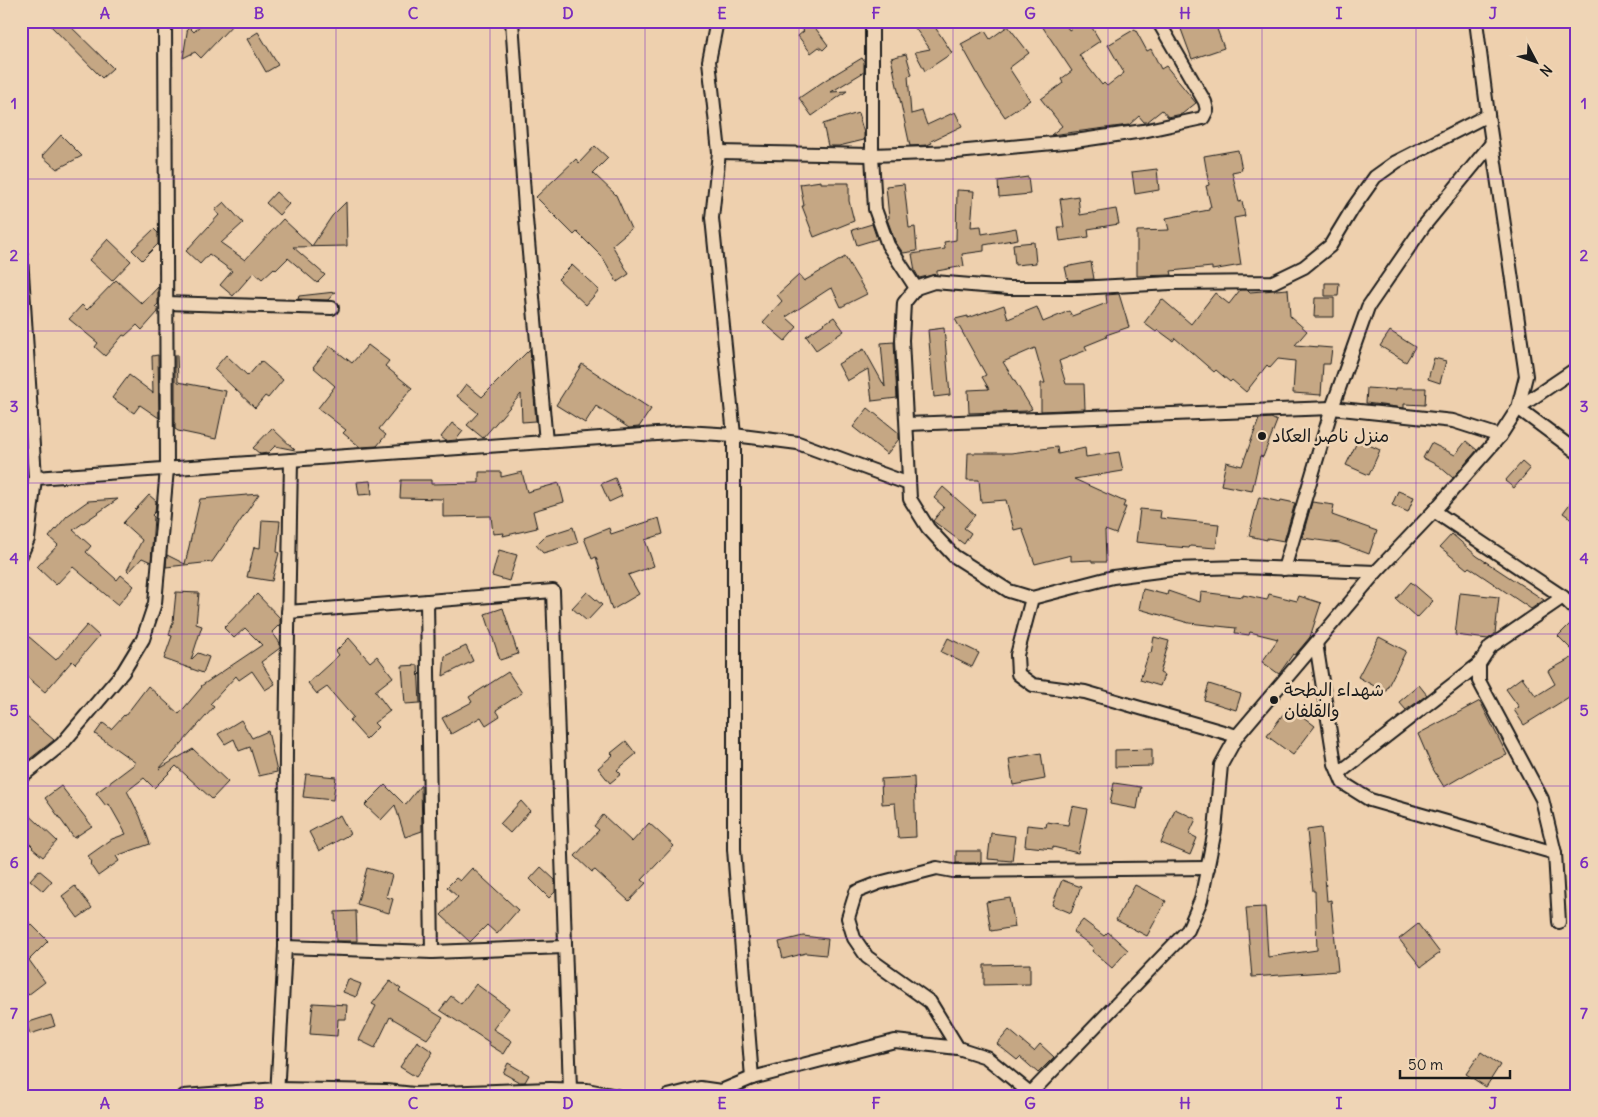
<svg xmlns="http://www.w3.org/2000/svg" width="1598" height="1117" viewBox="0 0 1598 1117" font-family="Delius,'Playpen Sans Arabic',sans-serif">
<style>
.building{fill:#c5a784;stroke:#1c1c1c}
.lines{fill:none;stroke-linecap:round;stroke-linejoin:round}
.minor-casing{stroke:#1c1c1c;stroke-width:16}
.minor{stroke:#efd5b6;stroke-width:12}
.grid{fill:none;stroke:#7b2cbf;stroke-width:1;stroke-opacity:0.55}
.poi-dot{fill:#1c1c1c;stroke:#efd5b6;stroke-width:2}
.labels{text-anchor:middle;stroke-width:5;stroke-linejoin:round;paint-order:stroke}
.poi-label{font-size:18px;fill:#1c1c1c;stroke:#efd5b6;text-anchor:start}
.neatline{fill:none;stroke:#7b2cbf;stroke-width:2}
.grid-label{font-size:16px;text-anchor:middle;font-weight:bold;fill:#7b2cbf}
</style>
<rect width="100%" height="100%" fill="#eed0ae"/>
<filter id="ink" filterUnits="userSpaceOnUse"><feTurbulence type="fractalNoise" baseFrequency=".02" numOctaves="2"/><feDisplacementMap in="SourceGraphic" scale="10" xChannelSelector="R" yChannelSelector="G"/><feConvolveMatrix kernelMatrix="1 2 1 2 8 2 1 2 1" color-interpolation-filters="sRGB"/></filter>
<g filter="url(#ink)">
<g class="building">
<path d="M46,21H65L113,68L102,78Z"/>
<path d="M204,21H236L201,58L195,52L183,58L188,26L194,32Z"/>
<path d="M794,21H810L828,45L823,50L819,47L811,53L798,36L804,31Z"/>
<path d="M925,21H931L952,53L925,71L915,52L930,49L915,28Z"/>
<path d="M1050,21H1063L1069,30L1083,21H1088L1100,41L1079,55L1102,85L1104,83L1107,86L1124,73L1108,45L1135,29L1147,51L1151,49L1161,69L1166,66L1196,103L1182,114L1168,117L1162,110L1147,122H1144L1139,116L1129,125L1051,135L1062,126L1041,99L1063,83L1061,79L1072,71L1042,26Z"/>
<path d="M1178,21H1214L1224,48L1192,59Z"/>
<path d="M1008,26L1029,53L1009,68L1030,100L1005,117L986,89L961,44L985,31L990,39Z"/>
<path d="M258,32L278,65L266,72L247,39Z"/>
<path d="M906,54L912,75L908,76L911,114L922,111L927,125L955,112L962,126L931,141L932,143L927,145L910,146L891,58Z"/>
<path d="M862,58L864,61V72L831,92L847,91L812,116L799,98L827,79Z"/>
<path d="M858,113L864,133V140L839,146H828L823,124Z"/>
<path d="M61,135L82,156L57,169L42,156Z"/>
<path d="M595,146L608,158L593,173L616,195L631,229L612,245L629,274L617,282L603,258L577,232L574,235L536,197L576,159L579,163Z"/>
<path d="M1238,150L1242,170L1232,172L1239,202L1242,201L1245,216L1234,218L1241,265L1212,270V267L1171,271L1172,275L1137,276V231L1169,230L1166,218L1209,210V207H1211L1206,186L1209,185L1204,156Z"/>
<path d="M1157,169L1159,190L1135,194L1132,172Z"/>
<path d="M1028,177L1030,194L999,197L998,181Z"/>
<path d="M821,181V183H849V201L854,221L814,237L802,206H804L800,184Z"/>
<path d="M904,184L909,228L915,227L917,251L903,253L895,241L887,219L889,218L886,186Z"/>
<path d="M957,190L974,191L971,227L981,226L982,234L1016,228L1018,239L984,245V251L962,254L964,266L937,271V274L919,278L915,271L912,254L945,249L944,242L956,240Z"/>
<path d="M276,192L289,204L279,215L266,203Z"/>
<path d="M1078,196L1080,215L1116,209L1119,224L1088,229L1089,237L1060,241L1058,227H1064L1060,199Z"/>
<path d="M224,202L243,223L221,243L245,260L283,219L312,246L332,216L346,202L347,246L293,247L325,275L317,283L288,258L276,270L274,268L262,279L254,272L233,296L220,285L232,271L209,254L200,264L186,251L219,215L215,210Z"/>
<path d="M872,224L877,239L857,245L852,230Z"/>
<path d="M154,229L158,233V244L142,260L132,250Z"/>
<path d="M108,239L131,261L112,281L89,260Z"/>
<path d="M1034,242L1036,263L1015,265L1013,244Z"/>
<path d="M845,257L867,294L841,307L832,288L829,289L786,317L797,327L785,341L763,322L782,301L777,295L799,275L804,281Z"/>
<path d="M1091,262L1094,279L1068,280L1065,267Z"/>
<path d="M572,265L599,290L586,305L558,279Z"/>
<path d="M116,280L142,304L158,287V304L155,307L158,309V312L142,330L137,325L125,336L123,335L105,356L95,347L98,343L69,319L82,305L87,310Z"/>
<path d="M1325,283H1339L1338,296H1325Z"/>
<path d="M1288,289L1290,316L1307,331L1295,345L1332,348L1330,364H1323L1321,395L1293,393L1295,361L1278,359L1270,368L1267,365L1246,392L1232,380L1230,382L1216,370L1214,372L1175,338L1173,341L1158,330L1156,332L1144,323L1162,299L1191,324L1215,293L1229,304L1240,290H1248L1250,292Z"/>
<path d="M335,292L328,300L298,299L299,296Z"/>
<path d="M1119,294L1129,327L1106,335L1107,337L1085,346L1087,350L1059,361L1066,384H1084L1085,409L1041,411V383H1045L1035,348L1003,362L1032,409L1027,411L969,413L968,390L989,389L982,377L986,375L955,319L968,316V318L1004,305L1008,319L1037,307L1043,322L1069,311L1072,316L1107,303L1106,295Z"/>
<path d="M1315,298H1334V317H1314Z"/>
<path d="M834,317L844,331L816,350L806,336Z"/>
<path d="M944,328L950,395L934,397L928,330Z"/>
<path d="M1390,331L1415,347L1406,362L1380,346Z"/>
<path d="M894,342L897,398L872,401L868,369L847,381L838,364L864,349L885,387L881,343Z"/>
<path d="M368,345L389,361L385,366L412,388L379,429L386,435L377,446L360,447L343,433L346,430L318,408L335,386L313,367L330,346L352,363Z"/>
<path d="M530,349L536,421L522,422L521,394L483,438L467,425L478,413L457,396L466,384L482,397Z"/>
<path d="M158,355L159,418L140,405L134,413L112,398L129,375L153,393L152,356Z"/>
<path d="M175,355H177L178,382L226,391L216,439L178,431L175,429Z"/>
<path d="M226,355L248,376L261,361L283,380L268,398L265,396L255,408L214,369Z"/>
<path d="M1434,358L1446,361L1440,383L1428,379Z"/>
<path d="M582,364L651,409L639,427L629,428L596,406L585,423L556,405Z"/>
<path d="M1367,388L1396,390V388H1426L1425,405L1404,404V408L1366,403Z"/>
<path d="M868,408L899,433V439L887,454L853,427Z"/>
<path d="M1271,418L1277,421L1263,457L1260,456L1252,491L1221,485L1226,462L1242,466L1259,419Z"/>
<path d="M452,423L463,431L456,440L446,441L441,437Z"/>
<path d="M272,428L295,450L275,446L268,453L260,454L253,448Z"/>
<path d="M1358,440L1380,450L1369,475L1346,465Z"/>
<path d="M1466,441L1477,450L1453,478L1439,466L1423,458L1431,443L1455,455Z"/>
<path d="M1057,447L1058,454L1085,448L1086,457L1119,452L1123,471L1074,479L1125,502L1123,507H1126L1116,534L1105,530L1106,562H1092V560L1071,561V555L1035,564L1022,528L1014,530L1006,500L981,502L979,480H967L968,453H1011Z"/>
<path d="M1522,462L1530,469L1514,488L1505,481Z"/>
<path d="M479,472H501V477L522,472L527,492L559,483L564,502L533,511L537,528L503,536L504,533L493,534L491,516L443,517V499L400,498L401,480H431V484L479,483Z"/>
<path d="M615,478L622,496L609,502L601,484Z"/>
<path d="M370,481L372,494L359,495L357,482Z"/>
<path d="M943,487L975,515L964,528L971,533L964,544L933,521L944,507L934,498Z"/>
<path d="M1398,491L1414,497L1408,512L1392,505Z"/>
<path d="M259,494L212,562L166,567L167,555L185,564L200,499Z"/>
<path d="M1577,494V523L1563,513Z"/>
<path d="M149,495L156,501L155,512L152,515L154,517L151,562L142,558L129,572L127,570L142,540L123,523Z"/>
<path d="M1259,497L1280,502L1281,500L1295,503L1284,541L1267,538V540L1249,536Z"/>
<path d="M118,499L73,530L91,546L86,552L117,580L121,575L134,586L118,605L73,567L56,585L37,567L58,545L49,537L67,516L88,501Z"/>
<path d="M1312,502L1334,505L1332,515L1377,531L1369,554L1339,543L1302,538Z"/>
<path d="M1140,509L1161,511L1160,518L1219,524L1216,548L1190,546L1189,548L1165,546L1166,545L1136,542Z"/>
<path d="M659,518L663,534L645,540L654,566L628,575L639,594L612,610L596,557L592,559L584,538L609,528L611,534Z"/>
<path d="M262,520L280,521L277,552L279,553L272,581L247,577L254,547L260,548Z"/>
<path d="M573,527L578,543L543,553L536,545L545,536Z"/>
<path d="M1452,534L1477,556L1544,600L1531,609L1469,567L1467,569L1440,547Z"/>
<path d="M499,550L517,555L509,581L492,576Z"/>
<path d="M1411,582L1433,601L1417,618L1396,599Z"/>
<path d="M1143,589L1167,595L1168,591L1200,602L1201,592L1243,597V595L1267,600L1269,594L1297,601L1299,596L1321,603L1310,637L1295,655L1293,654L1279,674L1262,662L1278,639L1250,632L1249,635L1235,633L1236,628L1189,623L1139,609Z"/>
<path d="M176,592L199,593L196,624L202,626L191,660L198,653L209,657L203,673L164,659L172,636L169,635L173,622Z"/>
<path d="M587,592L602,605L587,621L572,608Z"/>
<path d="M1460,593L1499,597L1495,634L1488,639L1455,635Z"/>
<path d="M257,594L280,618V624L272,632L280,643V648L261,662L275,684L265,690L252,671L239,680L236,676L210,704L214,707L159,769L193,749L228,782L212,799L176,766L154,788L144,778L127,791L140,816L150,844L116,856L119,861L98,876L90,864L92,862L88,856L112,839L126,834L109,804L106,806L96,793L136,763L95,734L103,723L111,729L124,715L125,716L148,686L179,714L202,687L201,686L262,645L245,628L234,638L224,628Z"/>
<path d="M503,608L518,654L500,660L485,614Z"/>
<path d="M1575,619H1577V655L1558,636Z"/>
<path d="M87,625L99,636L75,664L72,661L45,692L21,672V630L56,660Z"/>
<path d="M1154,637L1169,641L1160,673L1164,675L1160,686L1140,680L1149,653H1151Z"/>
<path d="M1379,637L1406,651L1385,692L1358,677Z"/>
<path d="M349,638L370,662L377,656L393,677L375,691L390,711L374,723L378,727L366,739L349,720L353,717L327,687L317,694L308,683L339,655L336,651Z"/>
<path d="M948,638L979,653L972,667L941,652Z"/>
<path d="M466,646L473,661L443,676L445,656Z"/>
<path d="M1577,655V692L1524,725L1514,710L1519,707L1506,689L1522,677L1536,696L1555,684L1548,671Z"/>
<path d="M418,665L420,703L405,704L402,666Z"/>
<path d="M508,672L522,693L496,710L500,716L486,725L481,717L451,734L442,718L472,702L469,697Z"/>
<path d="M1209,684L1241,694L1236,710L1204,700Z"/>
<path d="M1419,685L1427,695L1406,710L1399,702Z"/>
<path d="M1480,701L1507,755L1478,767L1444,787L1433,769L1418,734Z"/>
<path d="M1289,706L1315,726L1293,755L1267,736Z"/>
<path d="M21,712L54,740L21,766Z"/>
<path d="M241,720L252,738L268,731L277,772L259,776L250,747L239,751L234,739L225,744L218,734Z"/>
<path d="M626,741L636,754L617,770L621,774L610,783L598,768L613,755L611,753Z"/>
<path d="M1152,749V766L1115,767V750Z"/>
<path d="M1041,753L1045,779L1013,785L1009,759Z"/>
<path d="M306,774L336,777L333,800L303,797Z"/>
<path d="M914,777L916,837L898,838L895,803L882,804L881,779Z"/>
<path d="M1114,783L1141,787L1137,809L1110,804Z"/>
<path d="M385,785L405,805L421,785L422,831L405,837L395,805L381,820L365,805Z"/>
<path d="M61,786L92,826L74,838L45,798Z"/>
<path d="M521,801L530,811L510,833L500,824Z"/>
<path d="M1072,806L1087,809L1078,853L1053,847V849L1025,846L1027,825L1046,827L1047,822L1068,825Z"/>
<path d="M21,807L57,841L43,857L32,848L33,847L21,835Z"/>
<path d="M1175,809L1196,819L1189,834L1197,838L1190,855L1161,843Z"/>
<path d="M340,815L350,834L319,851L309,832Z"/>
<path d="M603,815L632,842L649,823L674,846L642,880L646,883L629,901L595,870L592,872L575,856L599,830L594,826Z"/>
<path d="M1321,828L1327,901L1331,900L1338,971L1252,977L1246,908L1265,907L1268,957L1317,950L1315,891H1313L1307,830Z"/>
<path d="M991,833L1015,836L1012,861L988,859Z"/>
<rect x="956" y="851" width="25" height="12"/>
<path d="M541,867L555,880V892L549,898L530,879Z"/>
<path d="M367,868L392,875L386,897L393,899L389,913L357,904Z"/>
<path d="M472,868L518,910L497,934L487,925L470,942L441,915L458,897L447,887L456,878L460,881Z"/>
<path d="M39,870L52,881L43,891L30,880Z"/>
<path d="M1062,880L1081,887L1071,913L1052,905Z"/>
<path d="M1135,885L1166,901L1147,936L1116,920Z"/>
<path d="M75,886L92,908L78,918L62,896Z"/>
<path d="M1010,898L1015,927L991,931L986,902Z"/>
<path d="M356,911L357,941H336L335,912Z"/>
<path d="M21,914L48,941L29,960L45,982L28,995L21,986Z"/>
<path d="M1083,920L1104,936L1108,932L1128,950L1112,968L1092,951L1094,948L1073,932Z"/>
<path d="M1418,924L1440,953L1421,967L1399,939Z"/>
<path d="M803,936L828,939L826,955L806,953L783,959L779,942Z"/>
<path d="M1030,964V984L984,985V965Z"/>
<path d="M348,979L361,984L356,997L343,992Z"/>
<path d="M390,981L401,989L399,991L443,1018L427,1039L390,1017L375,1048L359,1040L376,1006L372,1004Z"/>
<path d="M476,984L509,1008L493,1029L512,1041L504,1054L488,1044L489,1042L440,1010L451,996L461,1004Z"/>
<path d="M313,1003L347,1005L346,1019H338L337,1036L310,1034Z"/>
<path d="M51,1015L55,1026L30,1034L26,1023Z"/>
<path d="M1009,1030L1034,1051L1040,1044L1054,1057L1038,1073L1020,1057L1017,1060L997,1044Z"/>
<path d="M417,1041L433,1052L416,1077L400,1067Z"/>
<path d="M1481,1052L1500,1065L1486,1087L1466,1074Z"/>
<path d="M508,1063L529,1075L525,1082H519L503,1073Z"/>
</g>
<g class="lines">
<g class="minor-casing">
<g id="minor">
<path d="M512,21L525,208L546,442"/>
<path d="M717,21L709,61L719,152L712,218L734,435V849L752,1078"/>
<path d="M872,21V155L875,209L888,245L916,288"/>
<path d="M719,152L872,155L956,152L1075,141L1143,131L1203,118L1207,110L1205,102L1158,21"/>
<path d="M21,256L35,478L28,539L21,555"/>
<path d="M166,303L332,308"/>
<path d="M1518,408L1577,452"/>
<path d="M1518,408L1577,368"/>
<path d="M907,424L1332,408L1453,421L1500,436"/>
<path d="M35,478L685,432L734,435L798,443L909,484"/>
<path d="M1434,511L1563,597L1577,611"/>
<path d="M1284,569L1332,408L1368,307L1423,227L1492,143"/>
<path d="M1376,572L1241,567L1174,569L1113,577L1032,598L1009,591L954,556L928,528L910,499L902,340L904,303L916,288L934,282L1008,288H1077L1171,283L1273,282L1304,267L1330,246L1353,208L1375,177L1396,162L1488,115"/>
<path d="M1032,598L1017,655L1018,674L1033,685L1085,692L1237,736"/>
<path d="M288,612L553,591L570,1089"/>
<path d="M1316,643L1335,764L1343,783L1370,800L1555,853"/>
<path d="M1339,773L1479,664"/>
<path d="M21,777L62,744L123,672L143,639L155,603L167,469L165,21"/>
<path d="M1559,922L1555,853L1542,799L1479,681V664L1490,647L1563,597"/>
<path d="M285,947L432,952L427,601"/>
<path d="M432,952L565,947"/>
<path d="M958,1048L930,1002L867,957L854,938L848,918L856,892L879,883L937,868L953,871L1208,868"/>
<path d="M721,1091L752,1078L895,1041L958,1048L986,1057L1030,1093"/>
<path d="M184,1096L277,1089L386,1091L414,1094L550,1089L587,1090L617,1096"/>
<path d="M277,1096L285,947L286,746L291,460"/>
<path d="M668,1096L700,1088L721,1091L719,1096"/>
<path d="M1028,1096L1188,930L1201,900L1215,830L1221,765L1237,736L1376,572L1434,511L1500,436L1518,408L1526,376L1488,115L1476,21"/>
</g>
</g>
<use href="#minor" class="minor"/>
</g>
</g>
<path class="grid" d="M182,21V1096M336,21V1096M490,21V1096M645,21V1096M799,21V1096M953,21V1096M1108,21V1096M1262,21V1096M1416,21V1096M21,179H1577M21,331H1577M21,483H1577M21,634H1577M21,786H1577M21,938H1577"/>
<g class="poi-dot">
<circle cx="1262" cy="436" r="5"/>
<circle cx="1274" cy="700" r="5"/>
</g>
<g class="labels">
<g class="poi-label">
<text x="1272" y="442">منزل ناصر العكاد</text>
<text x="1284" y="696">شهداء البطحة<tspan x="1284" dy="21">والقلفان</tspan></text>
</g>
</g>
<rect width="1598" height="1117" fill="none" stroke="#efd5b6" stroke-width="55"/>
<g transform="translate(1536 62) rotate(131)" stroke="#efd5b6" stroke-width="4" paint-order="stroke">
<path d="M0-4L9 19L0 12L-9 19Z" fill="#1c1c1c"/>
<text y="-8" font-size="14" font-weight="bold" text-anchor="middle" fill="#1c1c1c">N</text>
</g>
<path d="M1400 1070v8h110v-8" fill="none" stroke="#1c1c1c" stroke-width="2.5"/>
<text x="1408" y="1070" font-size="15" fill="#1c1c1c" stroke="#efd5b6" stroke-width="4" paint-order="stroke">50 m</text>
<rect x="28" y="28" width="1542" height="1062" class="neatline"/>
<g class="grid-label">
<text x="105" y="19">A</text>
<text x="259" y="19">B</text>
<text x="413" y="19">C</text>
<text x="568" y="19">D</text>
<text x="722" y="19">E</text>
<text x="876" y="19">F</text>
<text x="1030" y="19">G</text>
<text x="1185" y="19">H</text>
<text x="1339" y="19">I</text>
<text x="1493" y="19">J</text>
<text x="14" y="109">1</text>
<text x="1584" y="109">1</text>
<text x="14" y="261">2</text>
<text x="1584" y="261">2</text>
<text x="14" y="412">3</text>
<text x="1584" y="412">3</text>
<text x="14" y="564">4</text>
<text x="1584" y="564">4</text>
<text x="14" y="716">5</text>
<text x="1584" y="716">5</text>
<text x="14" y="868">6</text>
<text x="1584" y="868">6</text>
<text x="14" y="1019">7</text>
<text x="1584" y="1019">7</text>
<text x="105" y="1109">A</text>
<text x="259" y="1109">B</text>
<text x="413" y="1109">C</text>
<text x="568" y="1109">D</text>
<text x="722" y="1109">E</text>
<text x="876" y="1109">F</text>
<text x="1030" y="1109">G</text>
<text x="1185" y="1109">H</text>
<text x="1339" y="1109">I</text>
<text x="1493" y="1109">J</text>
</g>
</svg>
